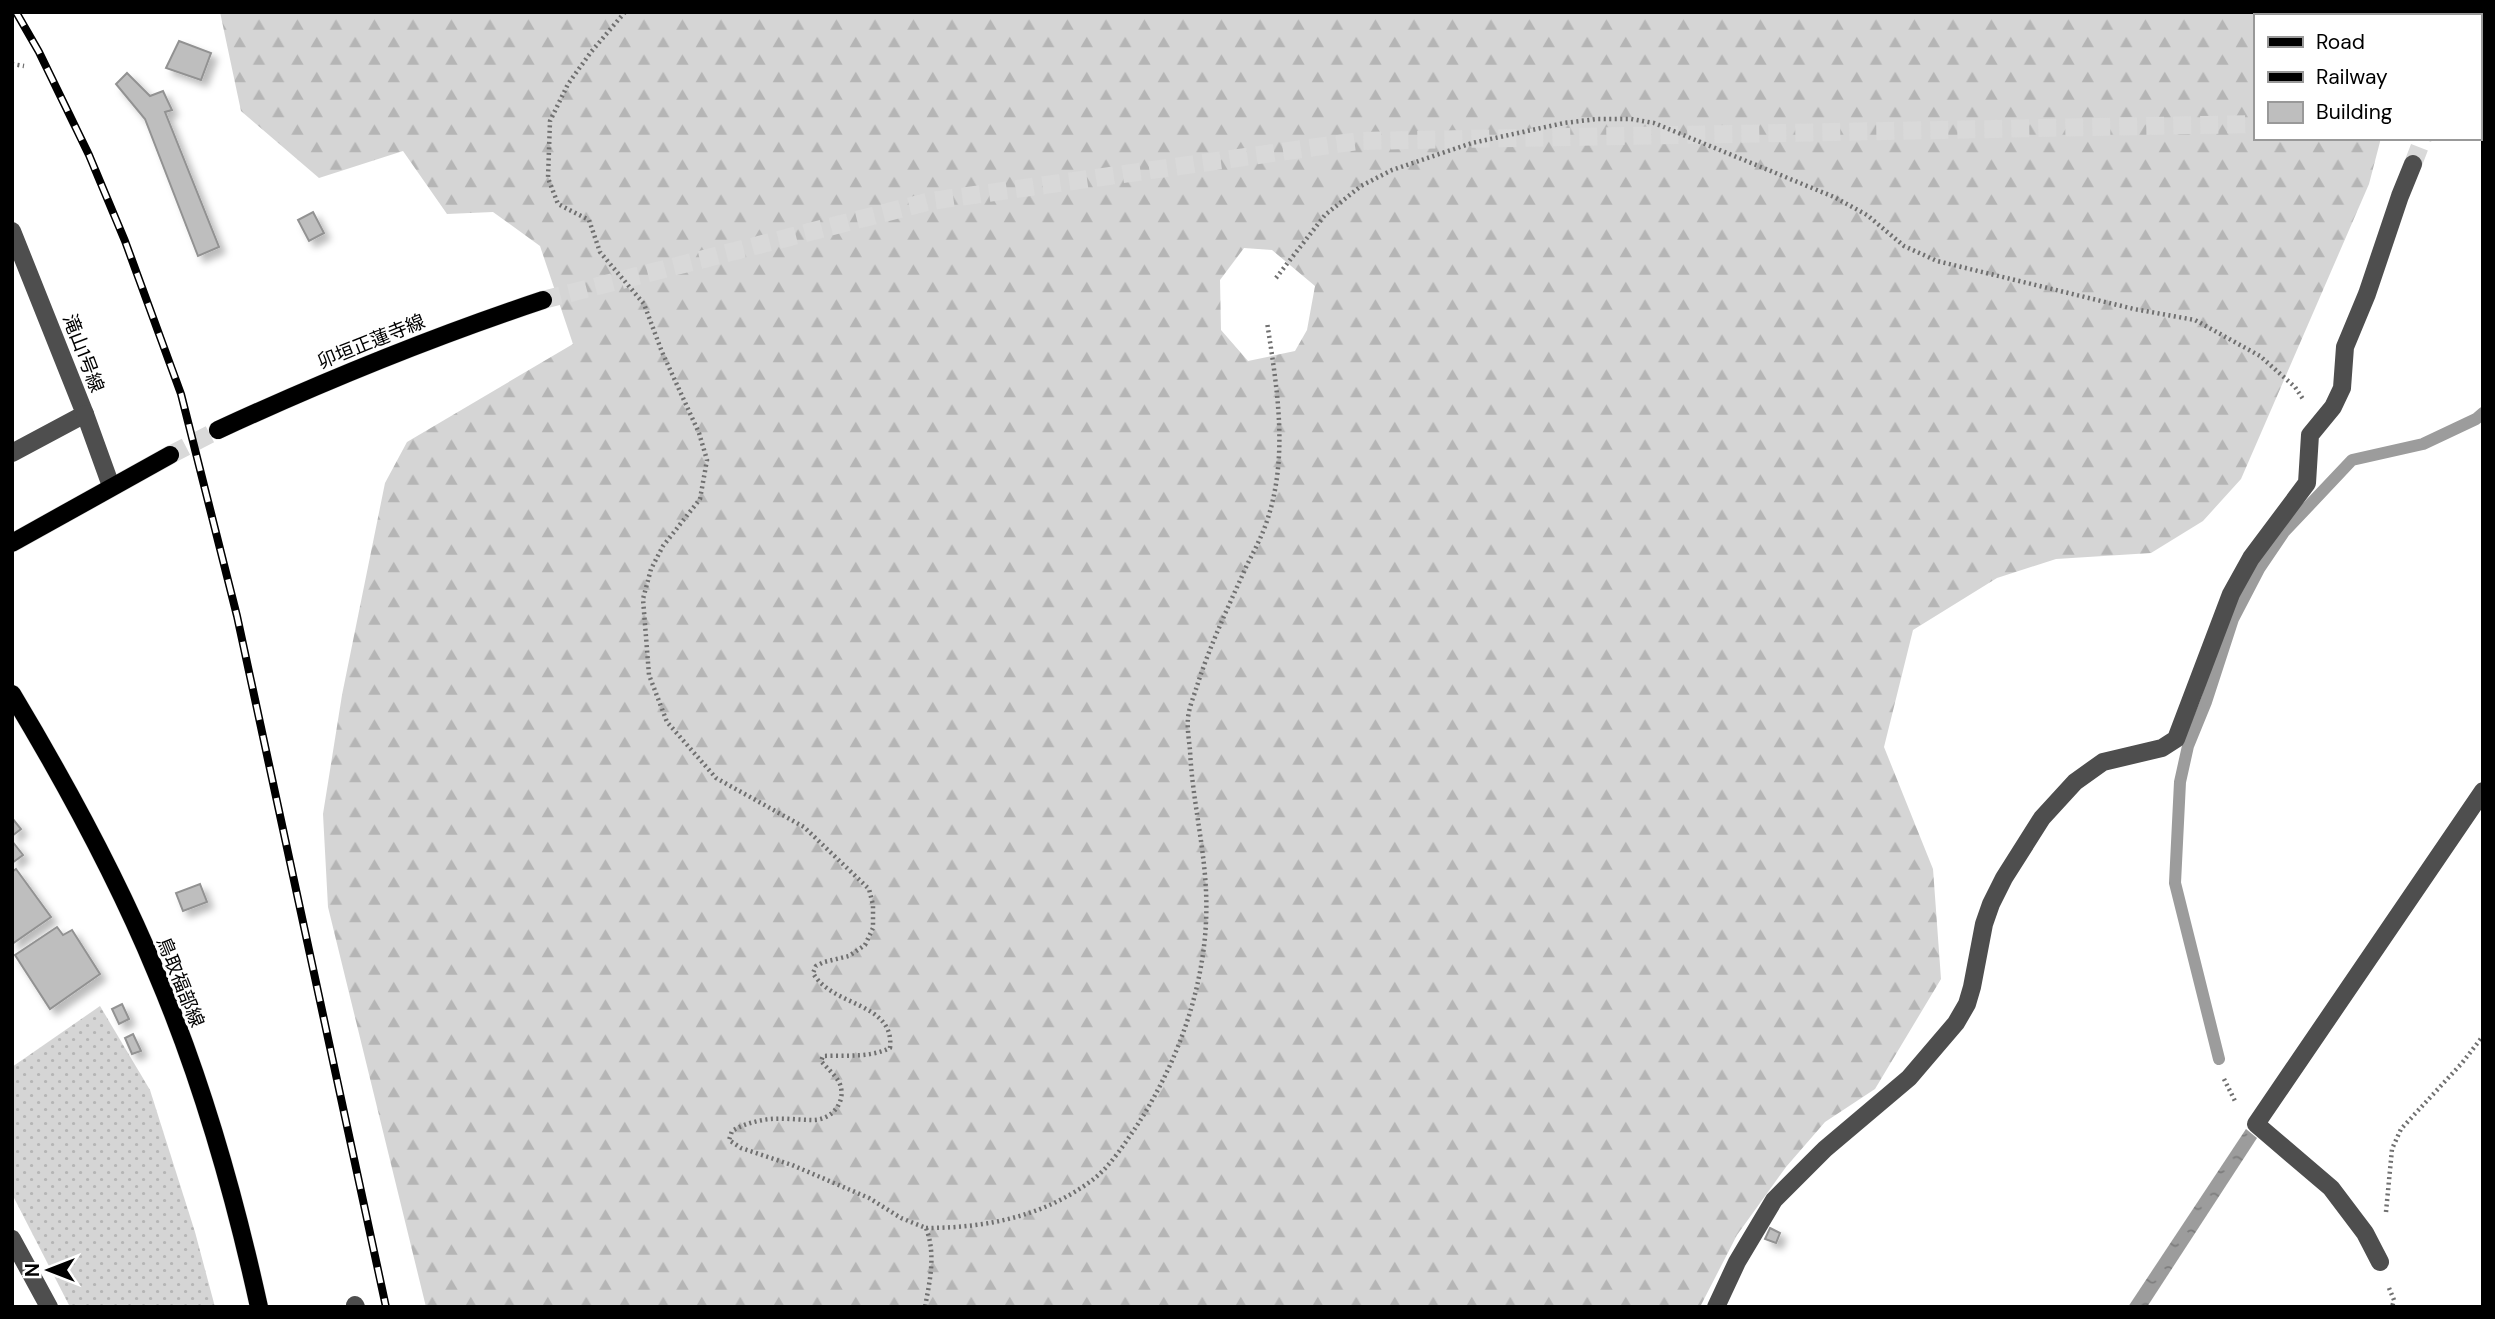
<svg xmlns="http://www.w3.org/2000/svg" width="2495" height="1319" viewBox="0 0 2495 1319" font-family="'DM Sans','Noto Sans JP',sans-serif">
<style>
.grass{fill:url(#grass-dots)}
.forest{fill:url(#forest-firs);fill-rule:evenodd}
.water{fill:url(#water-ripples)}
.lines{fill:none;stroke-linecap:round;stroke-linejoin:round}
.stream{stroke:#9c9c9c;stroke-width:12}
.building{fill:#bebebe;stroke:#929292;stroke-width:2;filter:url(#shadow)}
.minor-tunnel{stroke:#d9d9d9;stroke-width:18;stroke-dasharray:18 9;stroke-linecap:butt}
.major-tunnel{stroke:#d9d9d9;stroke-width:18;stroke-dasharray:18 9;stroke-linecap:butt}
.major-casing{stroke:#dbdbdb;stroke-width:19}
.path{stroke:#707070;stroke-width:4.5;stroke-dasharray:2 3.5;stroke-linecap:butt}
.minor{stroke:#4e4e4e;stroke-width:18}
.major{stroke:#000;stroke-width:18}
.rail-casing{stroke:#000;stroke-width:8}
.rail{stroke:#fff;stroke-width:5;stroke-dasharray:16;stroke-linecap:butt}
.labels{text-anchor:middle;stroke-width:6;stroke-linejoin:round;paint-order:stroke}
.street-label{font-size:19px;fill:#000;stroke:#fff}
</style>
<defs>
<pattern id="grass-dots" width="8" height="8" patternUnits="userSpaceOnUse" patternTransform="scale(1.75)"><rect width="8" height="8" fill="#d5d5d5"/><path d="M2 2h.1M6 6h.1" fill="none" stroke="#b5b5b5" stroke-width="1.8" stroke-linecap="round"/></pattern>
<pattern id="forest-firs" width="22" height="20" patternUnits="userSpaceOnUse" patternTransform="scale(1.75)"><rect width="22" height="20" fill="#d5d5d5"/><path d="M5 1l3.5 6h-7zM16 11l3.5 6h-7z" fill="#b5b5b5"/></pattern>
<pattern id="water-ripples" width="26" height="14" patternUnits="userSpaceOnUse" patternTransform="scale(1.75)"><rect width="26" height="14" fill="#9c9c9c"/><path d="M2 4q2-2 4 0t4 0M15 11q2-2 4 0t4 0" fill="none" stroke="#7d7d7d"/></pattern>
<filter id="shadow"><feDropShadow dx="6" dy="6" stdDeviation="3.5" flood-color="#0004"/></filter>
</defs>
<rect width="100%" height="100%" fill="#fff"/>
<path class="grass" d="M100,1006L150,1090L195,1232L215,1307H70L12,1194V1067Z"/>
<path class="forest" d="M220,12H2418L2417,16H2255V138H2381L2369,184L2241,479L2203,521L2151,553L2056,559L1997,578L1913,630L1884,747L1933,869L1941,979L1875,1089L1825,1122L1786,1167L1737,1235L1700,1307H426L328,907L323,814L342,695L385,483L407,442L573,344L540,246L493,212L447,214L403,151L319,178L241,111ZM1244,248L1272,250L1315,286L1307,330L1295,351L1248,361L1221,330L1220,280Z"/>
<path class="water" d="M2246,1129L2257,1138L2147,1307H2128Z"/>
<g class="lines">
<path class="stream" d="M2219,1059L2175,883L2180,782L2188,746L2206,702L2233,619L2259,569L2284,532L2352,460L2423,444L2476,419L2483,413"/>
</g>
<g class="building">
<path d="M179,41L211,53L201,80L166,68Z"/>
<path d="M127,73L150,96L163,91L172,110L165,112L219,247L198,256L145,119L116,84Z"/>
<path d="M313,212L324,233L309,241L298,220Z"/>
<path d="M12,818L21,829L12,836Z"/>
<path d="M12,841L23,855L12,863Z"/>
<path d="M16,869L51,917L12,944V872Z"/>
<path d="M200,884L207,902L183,911L176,893Z"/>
<path d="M57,927L63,935L72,930L100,974L50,1009L15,955Z"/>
<path d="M122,1004L129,1019L119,1024L112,1009Z"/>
<path d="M133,1034L141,1051L132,1054L125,1038Z"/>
<path d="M1770,1228L1780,1233L1776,1243L1765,1239Z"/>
</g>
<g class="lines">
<path class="minor-tunnel" d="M2413,164L2423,138"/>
<g class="major-tunnel">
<path d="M543,300L931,201L1359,141L2255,124"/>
<path d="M170,455L218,430"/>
</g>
<g class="major-casing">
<g id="major">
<path d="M2479,118L2483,117"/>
<path d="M218,430C324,381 432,337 543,300"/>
<path d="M12,543L170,455"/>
<path d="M12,694C66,784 116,875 156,972C202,1080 234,1193 259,1307"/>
</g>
</g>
<g class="path">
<path d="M625,12L591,52L568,84L550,121L548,178L558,204L589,220L600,252L644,304L662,352L699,433L707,460L700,499L663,546L651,569L643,599L649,675L667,722L716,778L804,827L869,889L873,905V928L865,945L849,956L824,962L816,966L813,973C832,1007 895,1002 890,1048C869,1058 846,1055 823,1056L821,1061C827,1068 835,1075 839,1082C848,1101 832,1120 813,1120C797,1120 780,1117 763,1120C752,1122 742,1125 732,1131L729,1140L741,1148L792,1165L869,1198L901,1218L926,1228C936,1254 930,1280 925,1307"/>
<path d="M12,64L24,66"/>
<path d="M1276,278L1325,215L1361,186L1392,170L1472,143L1564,123L1597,119H1631L1654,123L1834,197L1867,215L1904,246L1937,261L2134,309L2195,320L2260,356L2295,387L2303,399"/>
<path d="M2224,1079L2236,1103"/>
<path d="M2386,1212L2392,1149L2401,1129L2462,1063L2483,1036"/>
<path d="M926,1228C985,1228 1042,1217 1091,1181C1109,1168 1123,1146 1136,1127C1181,1058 1210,974 1206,891C1204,844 1192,797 1190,750C1189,740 1187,728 1188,718C1189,707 1194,696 1197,686C1210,645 1229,605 1247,565C1254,551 1262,536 1267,521C1289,455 1277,388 1267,322"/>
<path d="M2389,1288L2394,1300L2392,1307"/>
</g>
<g class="minor">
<path d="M2465,16L2467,12"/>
<path d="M12,231L85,414L12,453"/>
<path d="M85,414L111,486"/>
<path d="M12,1239L49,1307"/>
<path d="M2380,1262L2365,1233L2331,1188L2256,1124L2483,791"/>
<path d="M355,1305L356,1307"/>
<path d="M1716,1307L1737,1262L1774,1200L1825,1149L1909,1078L1956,1023L1967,1004L1972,987L1984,924L1991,904L2004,878L2042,818L2075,782L2103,762L2162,748L2176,739L2231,594L2251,558L2307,483L2310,435L2333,407L2342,388L2345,347L2367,294L2400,196L2413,164"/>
</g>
<use href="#major" class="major"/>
<g class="rail-casing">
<path id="rail" d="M16,12L39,52L89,155L125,241L181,394L237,616L386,1307"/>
</g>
<use href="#rail" class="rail"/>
</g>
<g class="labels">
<g class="street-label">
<text transform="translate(371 341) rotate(-22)" y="7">卯垣正蓮寺線</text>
<text transform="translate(84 353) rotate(69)" y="7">滝山1号線</text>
<text transform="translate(181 982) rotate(68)" y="7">鳥取福部線</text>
</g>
</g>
<rect width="2495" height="1319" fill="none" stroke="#000000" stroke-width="28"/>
<rect x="2254" y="14" width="228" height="126" fill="#ffffff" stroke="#999999" stroke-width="2"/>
<rect x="2268" y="37" width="35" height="10" fill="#000000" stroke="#999999" stroke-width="2"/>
<text x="2316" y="49" font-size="21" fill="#000000">Road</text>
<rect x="2268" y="72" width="35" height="10" fill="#000000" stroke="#999999" stroke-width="2"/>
<text x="2316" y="84" font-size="21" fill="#000000">Railway</text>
<rect x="2268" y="102" width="35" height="21" fill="#bebebe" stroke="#999999" stroke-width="2"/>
<text x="2316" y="119" font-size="21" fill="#000000">Building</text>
<g transform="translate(49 1270) rotate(270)" stroke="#ffffff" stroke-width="5" paint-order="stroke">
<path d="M0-5L12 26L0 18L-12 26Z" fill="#000000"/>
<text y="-10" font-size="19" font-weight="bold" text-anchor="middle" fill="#000000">N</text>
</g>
</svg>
